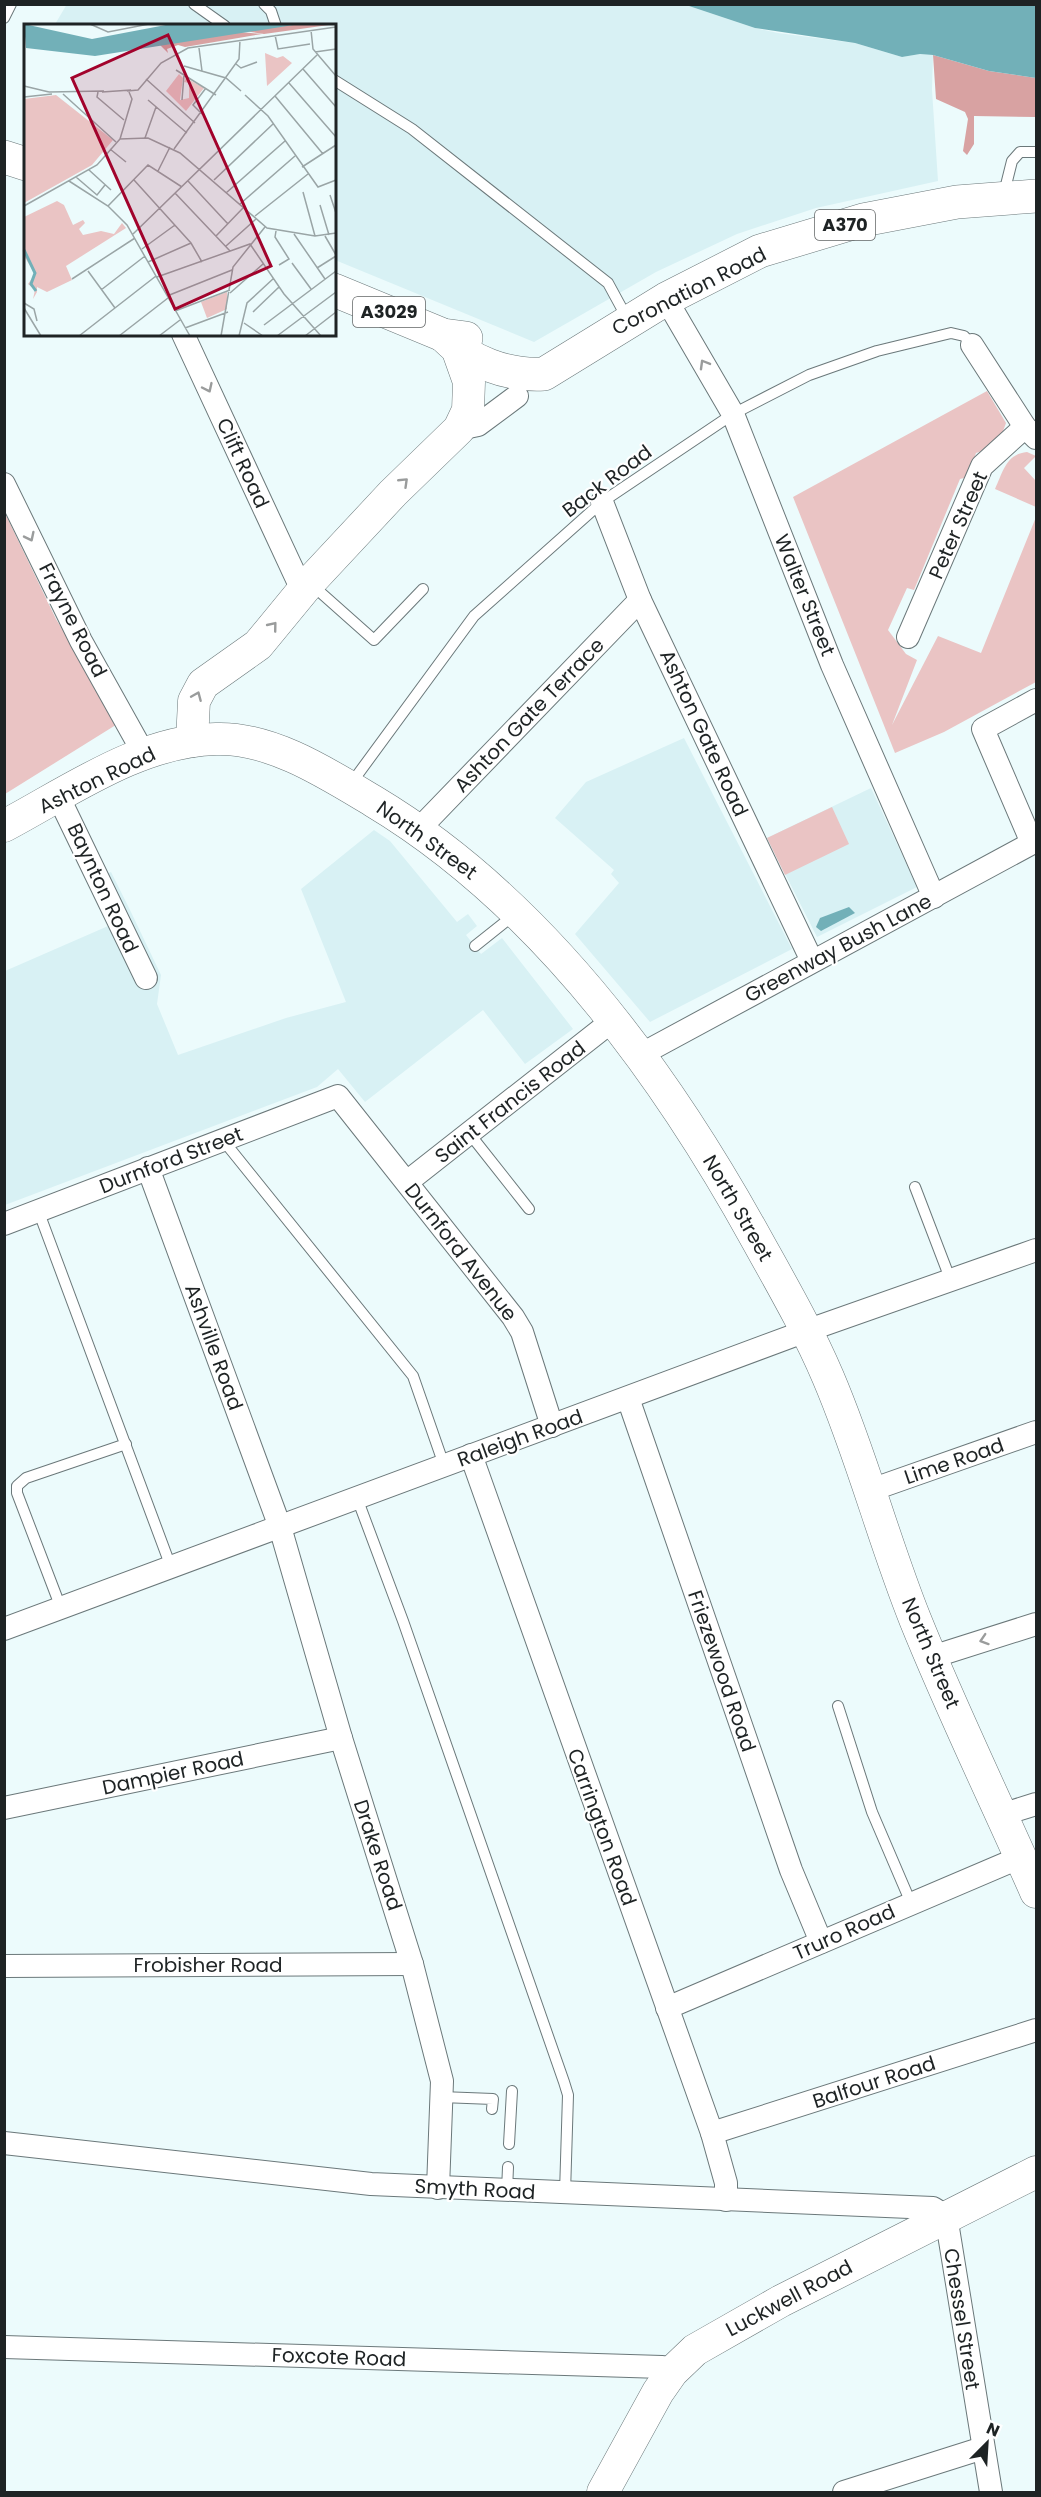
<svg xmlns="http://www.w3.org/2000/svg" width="1041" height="2497" viewBox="0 0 1041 2497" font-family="Poppins,sans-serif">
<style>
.built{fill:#d8f1f4}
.green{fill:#eac4c4}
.forest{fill:#d8a2a2}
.water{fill:#72b0b8}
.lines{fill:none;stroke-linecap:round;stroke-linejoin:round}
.lane-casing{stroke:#6b787a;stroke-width:12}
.street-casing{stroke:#6b787a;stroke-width:24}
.secondary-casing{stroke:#6b787a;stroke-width:33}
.highway-casing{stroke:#6b787a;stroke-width:34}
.lane{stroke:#fff;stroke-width:10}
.street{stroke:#fff;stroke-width:22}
.secondary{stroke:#fff;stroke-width:32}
.highway{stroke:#fff;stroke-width:33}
.oneway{stroke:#9a9c9c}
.labels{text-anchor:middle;stroke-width:4.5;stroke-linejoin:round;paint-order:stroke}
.shield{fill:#fff;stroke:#626566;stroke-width:1.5}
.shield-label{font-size:18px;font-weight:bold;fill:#1e2324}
.street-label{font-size:20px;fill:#1e2324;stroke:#fff}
.inset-river{fill:none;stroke:#72b0b8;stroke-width:3}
.inset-road{fill:none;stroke:#9aa5a6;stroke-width:1.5}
.view{fill:#a2032c;fill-opacity:0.15;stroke:#a2032c;stroke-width:3}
.inset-edge{fill:none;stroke:#1e2324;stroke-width:3}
</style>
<rect width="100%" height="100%" fill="#ecfbfc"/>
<g class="built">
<path d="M67,4L686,5L755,28L778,33L855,43L902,57L920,54L933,55L932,90L938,181L816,208L737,234L656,272L534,342L335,260L334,26H54Z"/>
<path d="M684,738L792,949L650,1022L575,934L619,883L611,874L614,870L555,818L586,782Z"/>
<path d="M871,788L917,887L817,937L767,838Z"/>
<path d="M374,830L390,841L457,922L468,914L477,926L466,935L481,954L502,938L573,1029L525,1064L483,1010L365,1102L338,1069L317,1087L5,1205V971L115,923L92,880L111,872L130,910L161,975L157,1004L178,1055L286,1018L346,1002L301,889Z"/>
</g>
<g class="green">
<path d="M987,391L1006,423C1000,441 994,448 976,453L968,477L960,479L914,590L907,588L888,630L906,654L917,660L892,725L938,636L981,653L1036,517V682L944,732L895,753L793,497Z"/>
<path d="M1027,452L1036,456L1024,468L1036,481V507L995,489C1003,472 1006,454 1027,452Z"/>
<path d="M4,511L56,619L119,723L5,794Z"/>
<path d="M832,807L849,844L785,875L767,838Z"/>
</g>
<path class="forest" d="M933,55L989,71L1036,78V117L974,116V144L967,155L963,151L968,119L965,112L936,99Z"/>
<g class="water">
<path d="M686,5H1036V78L989,71L933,55L920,54L902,57L855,43L755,28Z"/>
<path d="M849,907L855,913L821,931L816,927L820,918Z"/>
</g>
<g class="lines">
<g class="lane-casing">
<g id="lane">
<path d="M194,4L225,26"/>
<path d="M264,4L271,11L276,26"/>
<path d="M4,18L11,4"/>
<path d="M334,80L412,129L608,283L627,318"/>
<path d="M1004,193L1012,161L1020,152H1036"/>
<path d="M311,584L374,640L423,589"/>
<path d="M350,785L474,616L602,502L733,414L809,375L877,351L951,333L964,336L972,345"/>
<path d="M475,946L514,915"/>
<path d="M469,1133L529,1209"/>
<path d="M223,1140L413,1376L444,1465"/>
<path d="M915,1187L951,1281"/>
<path d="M38,1210L171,1567"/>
<path d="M357,1498L403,1621L564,2082L568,2095L565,2193"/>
<path d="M61,1608L17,1493V1486L26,1478L126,1444"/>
<path d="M838,1706L872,1812L911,1903"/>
<path d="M441,2097L493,2099L492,2109"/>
<path d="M509,2144L512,2091"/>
<path d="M507,2191L508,2167"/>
</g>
</g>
<g class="street-casing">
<g id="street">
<path d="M666,299L733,414L832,665L934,897"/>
<path d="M183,334L302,590"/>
<path d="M972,345L1025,427L1036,438"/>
<path d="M459,429L478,425L517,396"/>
<path d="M4,484L81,641L144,754"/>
<path d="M602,502L640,600L812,961"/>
<path d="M908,637L982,466L1025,427"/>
<path d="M59,798L146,978"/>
<path d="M418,830L640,600"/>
<path d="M1032,843L983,729L1036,700"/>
<path d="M640,1055L1036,841"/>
<path d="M148,1168L280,1527L341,1738L412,1964L442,2081L438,2188"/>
<path d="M407,1182L612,1021"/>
<path d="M4,1224L338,1096L513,1317L522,1332L552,1426"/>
<path d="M628,1398L791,1870L821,1942"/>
<path d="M471,1455L712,2133L726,2183V2200"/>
<path d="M871,1490L1036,1432"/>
<path d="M4,1629L806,1331L1036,1250"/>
<path d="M932,1657L1036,1624"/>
<path d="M4,1808L341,1738"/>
<path d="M1001,1815L1036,1804"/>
<path d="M4,1966L412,1964"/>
<path d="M667,2008L1021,1857"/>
<path d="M712,2133L1036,2030"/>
<path d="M4,2143L371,2184L933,2208L946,2216L991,2492"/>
<path d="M4,2347L662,2367L672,2372"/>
<path d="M844,2492L983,2448"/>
</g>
</g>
<g class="secondary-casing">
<g id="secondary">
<path d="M192,741L194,701L203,684L258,645L309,583L393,493L459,429L468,410L469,382L458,351"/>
<path d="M4,826C70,791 139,741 216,739C271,737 328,774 373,801C540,901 665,1073 757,1240C782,1285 808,1330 828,1377C862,1456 883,1539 915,1619C952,1711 996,1801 1036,1892"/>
<path d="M603,2492L658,2392L672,2372L695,2350L781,2301L1036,2172"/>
</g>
</g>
<g class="highway-casing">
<g id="highway">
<path d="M4,157L26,164"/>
<path d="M334,290L443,335L466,338"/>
<path d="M443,335C469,362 507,376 544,374L666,299L760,251L863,220L957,202L1036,196"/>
</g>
</g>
<use href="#lane" class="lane"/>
<use href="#street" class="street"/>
<use href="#secondary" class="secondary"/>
<use href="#highway" class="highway"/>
</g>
<defs><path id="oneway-chevron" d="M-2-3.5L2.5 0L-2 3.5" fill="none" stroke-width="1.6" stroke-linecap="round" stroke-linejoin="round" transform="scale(1.5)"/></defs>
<g class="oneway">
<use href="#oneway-chevron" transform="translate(704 364) rotate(-120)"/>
<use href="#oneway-chevron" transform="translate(208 388) rotate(65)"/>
<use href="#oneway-chevron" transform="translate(404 482) rotate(-44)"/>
<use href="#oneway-chevron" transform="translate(30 537) rotate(64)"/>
<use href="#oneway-chevron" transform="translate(273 626) rotate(-51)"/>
<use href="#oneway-chevron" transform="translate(197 696) rotate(-67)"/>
<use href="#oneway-chevron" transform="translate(984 1640) rotate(162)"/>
</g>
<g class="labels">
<g class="shield">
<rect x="815" y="210" width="60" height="30" rx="4.5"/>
<rect x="353" y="297" width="72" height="30" rx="4.5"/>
</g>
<g class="shield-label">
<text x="845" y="231">A370</text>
<text x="389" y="318">A3029</text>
</g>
<g class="street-label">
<text transform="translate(689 291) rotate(-27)" y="7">Coronation Road</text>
<text transform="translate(243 463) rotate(65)" y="7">Clift Road</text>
<text transform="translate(607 481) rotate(-37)" y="7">Back Road</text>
<text transform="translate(958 525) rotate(-66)" y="7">Peter Street</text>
<text transform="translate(805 595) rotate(68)" y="7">Walter Street</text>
<text transform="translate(73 620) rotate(63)" y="7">Frayne Road</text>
<text transform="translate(529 715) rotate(-46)" y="7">Ashton Gate Terrace</text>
<text transform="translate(704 733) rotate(65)" y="7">Ashton Gate Road</text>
<text transform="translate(97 780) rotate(-26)" y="7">Ashton Road</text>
<text transform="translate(427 840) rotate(36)" y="7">North Street</text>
<text transform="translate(103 888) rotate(65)" y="7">Baynton Road</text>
<text transform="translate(838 948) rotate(-28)" y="7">Greenway Bush Lane</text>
<text transform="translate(510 1102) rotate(-38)" y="7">Saint Francis Road</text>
<text transform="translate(171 1160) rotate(-21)" y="7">Durnford Street</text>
<text transform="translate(738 1208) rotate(60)" y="7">North Street</text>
<text transform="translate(461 1252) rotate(52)" y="7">Durnford Avenue</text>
<text transform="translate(214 1347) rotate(70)" y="7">Ashville Road</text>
<text transform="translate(520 1438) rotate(-20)" y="7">Raleigh Road</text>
<text transform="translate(954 1461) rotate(-19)" y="7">Lime Road</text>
<text transform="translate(931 1653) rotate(67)" y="7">North Street</text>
<text transform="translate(722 1671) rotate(71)" y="7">Friezewood Road</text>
<text transform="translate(173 1773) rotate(-12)" y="7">Dampier Road</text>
<text transform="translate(602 1827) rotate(70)" y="7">Carrington Road</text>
<text transform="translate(378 1855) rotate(72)" y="7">Drake Road</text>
<text transform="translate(844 1932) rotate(-24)" y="7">Truro Road</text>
<text x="208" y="1972">Frobisher Road</text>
<text transform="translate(874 2082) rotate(-18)" y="7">Balfour Road</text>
<text transform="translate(475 2189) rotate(3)" y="7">Smyth Road</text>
<text transform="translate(789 2298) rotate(-28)" y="7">Luckwell Road</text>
<text transform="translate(962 2319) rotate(81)" y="7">Chessel Street</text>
<text transform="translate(339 2357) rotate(2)" y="7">Foxcote Road</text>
</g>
</g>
<g transform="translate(24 24)">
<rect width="312" height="312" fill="#ecfbfc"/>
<path d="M241,29L253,34L259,32L268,39L243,62ZM155,50L159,54L156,76L165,74V59L160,58L162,54L180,64L162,87L142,67ZM32,71L89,116L68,141L0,179V75ZM33,177L40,181L49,201L59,196L61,199L55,205L59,211L77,207L90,210L98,199L102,204L42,242L48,256L23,268L13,263V268L9,275L11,266L4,260L11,250L0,232V193ZM203,268V285L183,294L177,278Z" fill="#eac4c4"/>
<path d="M276,0H312L240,10L221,7ZM216,8L238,10L161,23L154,21L143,25L144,29L136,21Z" fill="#d8a2a2"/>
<path d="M0,0L68,15L147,0H276L71,32L2,24Z" fill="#72b0b8"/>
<path class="inset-river" d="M0,226L11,249L7,260L12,267"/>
<path class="inset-road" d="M66,0L84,8L125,0M287,6L289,25L312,52M251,11L254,25L286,20M175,24L178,47M291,28L312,25M212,40L217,44L233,38M160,42L202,54L217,67M279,45L312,83M152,46L192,71M122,55L171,99M265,59L312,113M0,62L25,68M103,67L114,66L137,39L164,24L312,3M25,68L80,67M74,68L73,73L100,96M78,68L107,66M105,68L108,75L96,115L124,114L156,129L243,204L291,212L312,209M39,70L92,118M221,71L244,92L294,163L312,156M251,72L299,130M0,73L28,70M124,76L163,109M158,76L160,51M178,90L169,81L182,64M121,114L132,83M86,125L102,138M150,125L215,35L216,16M278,143L312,121M65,146L87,166M134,147L146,123M52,153L73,171L81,161M110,156L167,219L178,238M190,156L249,100M45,157L84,182L103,201L166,312M164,157L204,200M279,168L291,212M151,169L206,227M202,169L261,117M306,171L312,189M216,180L271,132M296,181L305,211M0,182L73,141L96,115M84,182L124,141L158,163M231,192L284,150M252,207L251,213L265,235L255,241M109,210L293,31M270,210L301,255M192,212L219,184M301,212L312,231M202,222L232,195M118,225L151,201M124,238L167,219M268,239L287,265M293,244L312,232M64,247L91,284M133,253L226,220L260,270L297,312M48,255L111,214M77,266L121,232M206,269L239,240M143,272L208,246M0,279L10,285L13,297M0,284L17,312M151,287L206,266M229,288L255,263M220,299L239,312M240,301L312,247M161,304L204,288M55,312L132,252M95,312L144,274M135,312L156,296M197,312L209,243L241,203M215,312L223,279L250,254M253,312L312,268M281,312L312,288"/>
<path class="view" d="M144,11L247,242L151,285L48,54Z"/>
<rect width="312" height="312" class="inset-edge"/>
</g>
<rect width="1041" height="2497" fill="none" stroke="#1e2324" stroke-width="12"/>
<g transform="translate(987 2443) rotate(24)" stroke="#ffffff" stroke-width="4.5" paint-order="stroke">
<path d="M0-4.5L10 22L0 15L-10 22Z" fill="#1e2324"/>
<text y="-9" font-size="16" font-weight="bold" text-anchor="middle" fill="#1e2324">N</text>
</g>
</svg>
